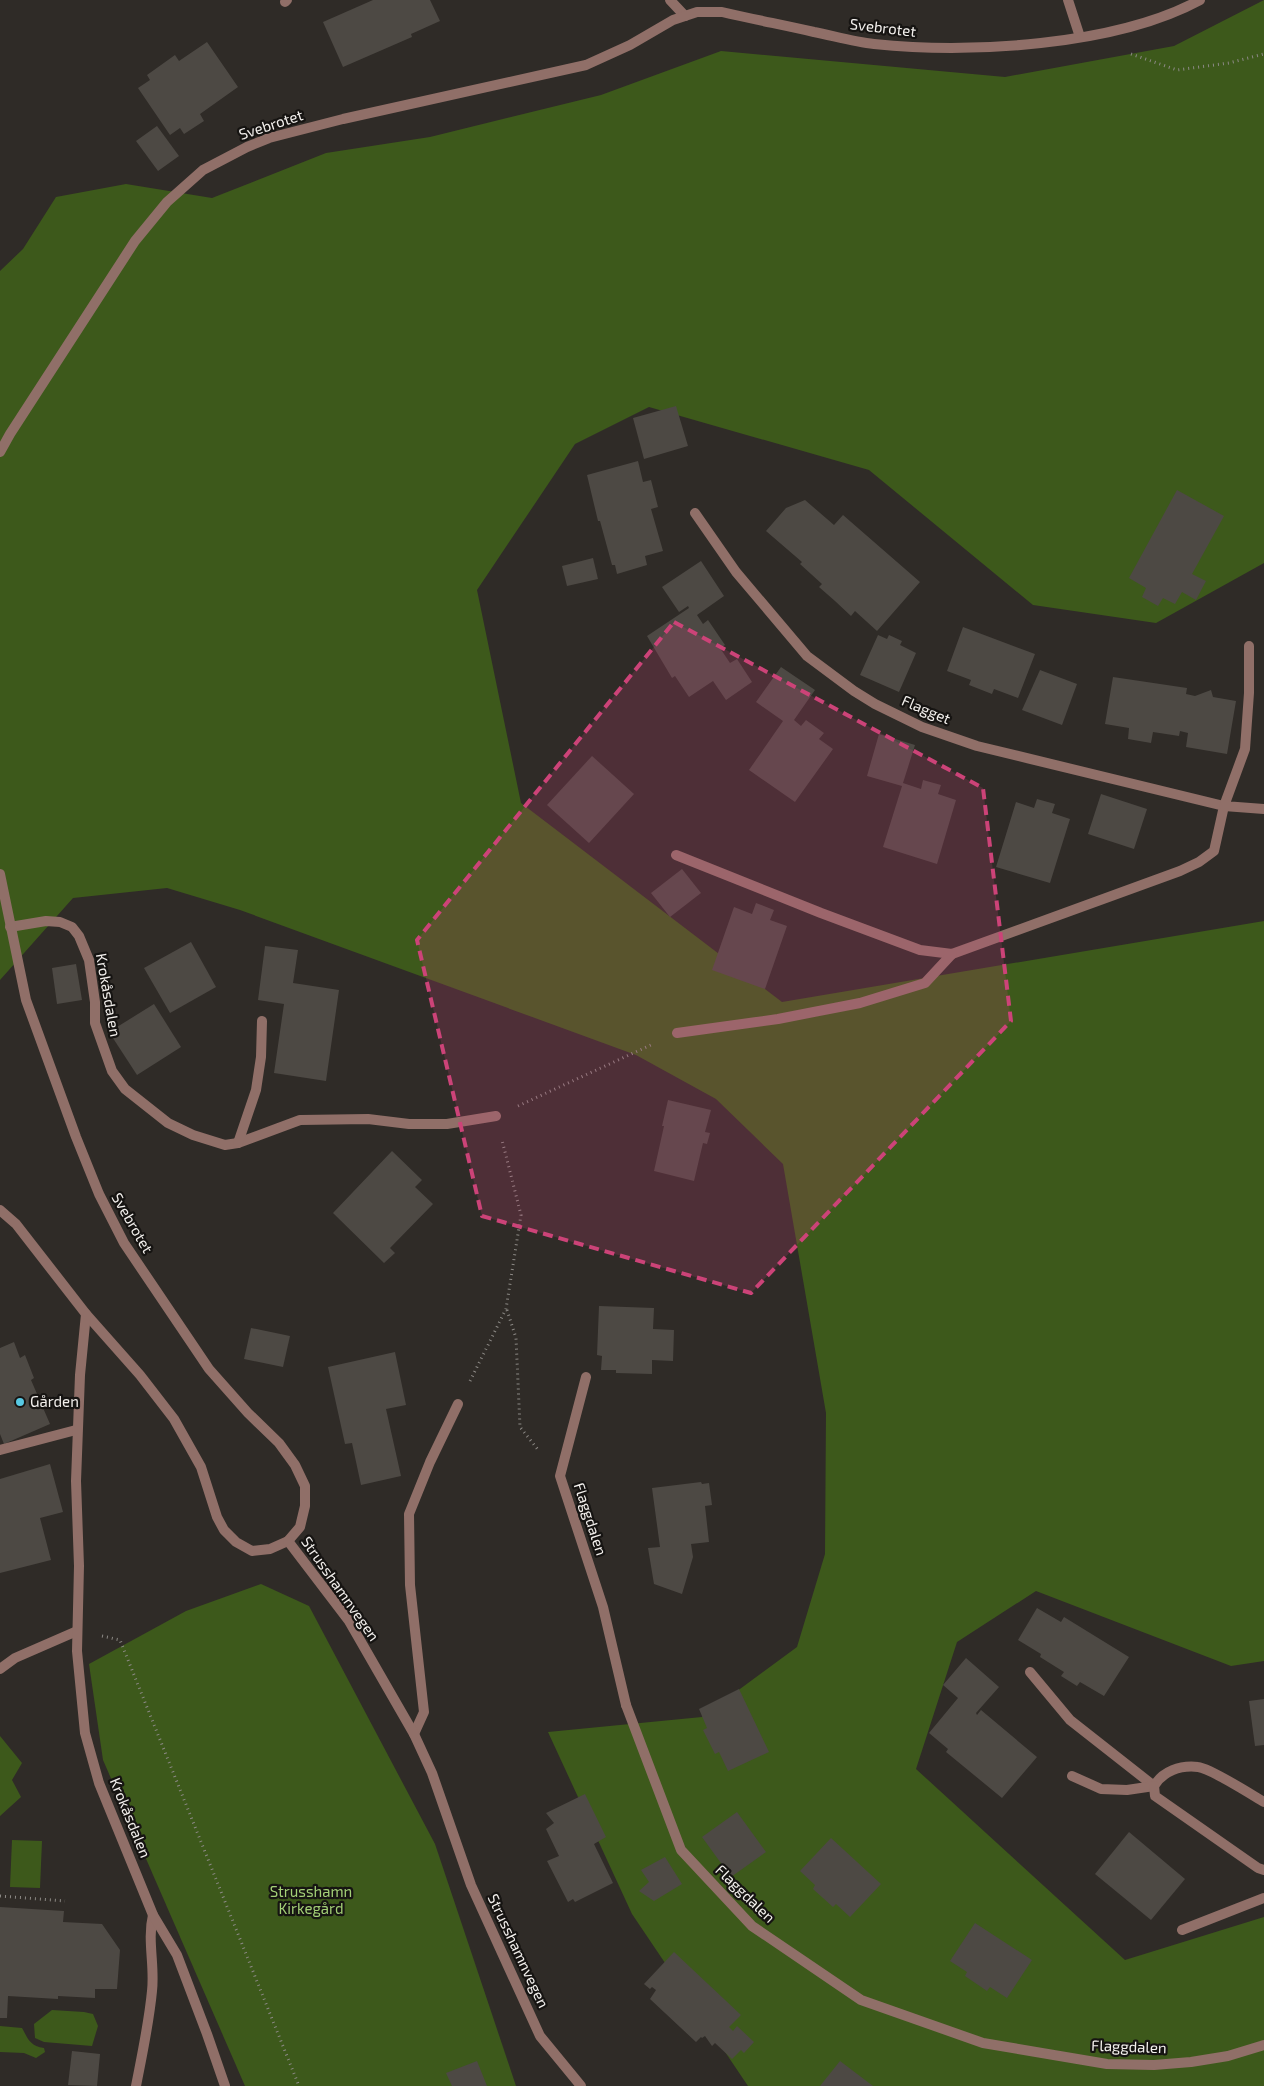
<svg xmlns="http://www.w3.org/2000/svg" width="1264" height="2086" viewBox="0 0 1264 2086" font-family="'Exo 2',sans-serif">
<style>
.green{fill:#3d591b}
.building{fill:#4d4944}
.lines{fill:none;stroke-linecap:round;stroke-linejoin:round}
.path{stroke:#8c8985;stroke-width:3;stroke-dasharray:1 4;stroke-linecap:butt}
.lane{stroke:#906f68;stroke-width:10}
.street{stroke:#906f68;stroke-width:10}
.marked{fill:#cc4378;fill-opacity:0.2;stroke:#cc4378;stroke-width:4;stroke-dasharray:10 6;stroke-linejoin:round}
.poi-dot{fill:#58c9e3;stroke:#161412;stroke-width:2}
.labels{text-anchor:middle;stroke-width:4.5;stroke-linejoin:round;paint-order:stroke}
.street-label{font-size:15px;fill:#f3f0ed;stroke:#161412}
.poi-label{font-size:15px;fill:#f3f0ed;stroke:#161412;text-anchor:start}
.park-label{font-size:15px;fill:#a4d077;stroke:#161412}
</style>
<rect width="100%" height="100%" fill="#2f2b27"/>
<g class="green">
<path d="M1264,0V563L1156,623L1033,605L869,470L649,407L575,444L477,590L521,803L782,1002L1264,921V1661L1231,1666L1036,1591L957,1642L916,1769L1125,1960L1264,1917V2086H748L632,1914L548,1732L702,1717L797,1647L825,1554L826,1413L783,1164L716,1099L636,1055L240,910L167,888L73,898L0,980V271L23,249L56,197L126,184L212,198L326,153L430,137L601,95L721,51L1005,77L1174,46Z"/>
<path d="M261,1584L309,1606L435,1844L516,2086H245L103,1760L89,1664L186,1611Z"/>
<path d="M0,1736L22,1763L12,1780L21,1797L0,1816Z"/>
<path d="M12,1840L42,1841L40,1888L10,1887Z"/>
<path d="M52,2010L84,2012L93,2014L98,2026L92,2046L44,2042L35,2038L34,2024Z"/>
<path d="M0,2026L22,2028C28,2039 30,2046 44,2048L45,2052L36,2058L24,2053L0,2052Z"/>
</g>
<g class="building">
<path d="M373,0H430L440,21L411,34L412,37L343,67L323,22Z"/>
<path d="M207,42L238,87L200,114L204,121L184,134L180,128L170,135L138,88L150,80L147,75L175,55L179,61Z"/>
<path d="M157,126L179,156L158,171L136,141Z"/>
<path d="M676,406L688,446L644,459L633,418Z"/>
<path d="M638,461L643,482L651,480L658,507L651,509L663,551L645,556L647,565L617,574L615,565H612L600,521H598L587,475Z"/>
<path d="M1177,490L1224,516L1192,574L1206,581L1196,600L1182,592L1175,604L1163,598L1158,606L1142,597L1146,588L1129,578Z"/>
<path d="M805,500L834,525L843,515L920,582L877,631L855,611L851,616L835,601L819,587L822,584L800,564L802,562L766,531L786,508Z"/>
<path d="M593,558L598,579L567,586L562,566Z"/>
<path d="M701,561L724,596L697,615L703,624L708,620L725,645L720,648L730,663L737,659L752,682L726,700L713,681L689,697L675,676L672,678L647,636L689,608L688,606L679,612L662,587Z"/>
<path d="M963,627L1035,654L1018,698L994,689L992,694L969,685L971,680L947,671Z"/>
<path d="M878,635L887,639L889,635L902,641L900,645L916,653L899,692L860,675Z"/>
<path d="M781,667L815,690L794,720L801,726L806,720L824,733L819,739L833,749L795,802L749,770L783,721L756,702Z"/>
<path d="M1040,670L1077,684L1062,725L1022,710Z"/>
<path d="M1113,677L1187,688L1186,694L1195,696L1211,690L1213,697L1236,701L1227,754L1186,747L1188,733L1180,731L1179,736L1153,732L1151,743L1128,739L1129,728L1105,724Z"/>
<path d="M879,734L915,745L903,783L921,789L923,780L941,785L938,794L956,800L937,864L883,847L902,786L867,776Z"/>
<path d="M592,756L634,794L589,843L547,805Z"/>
<path d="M1101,794L1147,809L1134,849L1088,834Z"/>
<path d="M1037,799L1055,804L1052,813L1070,819L1050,883L996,867L1016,802L1034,808Z"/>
<path d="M682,869L701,893L670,917L651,893Z"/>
<path d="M756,903L774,910L770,920L787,926L765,989L712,970L734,907L752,914Z"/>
<path d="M191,942L216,987L170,1013L144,968Z"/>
<path d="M265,946L298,950L293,983L339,990L326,1081L274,1073L284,1004L258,1000Z"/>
<path d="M76,964L82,1000L57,1004L52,968Z"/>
<path d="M154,1004L181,1047L137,1075L109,1032Z"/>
<path d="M668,1100L711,1110L705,1132L710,1133L707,1144L703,1143L694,1181L654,1171L664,1126H662Z"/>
<path d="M392,1151L422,1180L415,1187L433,1204L390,1248L395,1253L384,1263L333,1213Z"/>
<path d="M599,1306L654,1308L653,1329L674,1330L673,1361L652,1360V1374L616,1373V1370H601L602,1356L597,1355Z"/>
<path d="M251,1328L290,1336L283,1367L244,1359Z"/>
<path d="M14,1342L20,1358L25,1355L34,1378L31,1380L50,1424L4,1444L0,1434V1348Z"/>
<path d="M395,1352L406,1405L386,1409L401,1476L361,1485L352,1443L345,1444L328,1367Z"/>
<path d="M50,1464L63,1512L40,1518L51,1560L0,1573V1479Z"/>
<path d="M701,1482L702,1484L709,1483L712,1505L705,1506L709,1542L691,1544L693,1557L682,1594L654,1584L648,1548L660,1547L652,1488Z"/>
<path d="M1037,1608L1061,1622L1064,1617L1129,1657L1104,1696L1080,1682L1077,1686L1061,1676L1064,1672L1040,1657L1041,1654L1018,1640Z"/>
<path d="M966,1658L999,1687L976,1713L977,1715L981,1710L1037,1757L1002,1798L946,1752L948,1749L929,1733L958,1698L943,1685Z"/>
<path d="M739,1689L769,1752L728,1771L719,1752L715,1754L703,1730L707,1728L699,1709Z"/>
<path d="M1264,1699V1745L1255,1746L1249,1701Z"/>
<path d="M585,1794L606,1837L594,1844L613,1883L575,1902L573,1899L568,1902L547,1861L559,1856L546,1829L554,1823L546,1813Z"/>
<path d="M737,1812L766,1852L731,1877L702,1837Z"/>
<path d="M1129,1832L1185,1879L1151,1920L1095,1874Z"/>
<path d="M831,1838L881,1884L850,1917L836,1904L833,1907L813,1889L815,1885L800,1871Z"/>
<path d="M665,1857L682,1884L654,1901L639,1891L649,1882L641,1870Z"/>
<path d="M0,1907L64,1911L63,1922L102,1924L120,1950L117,1989H95V1998L58,1996V1999L8,1996L7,2018H0Z"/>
<path d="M975,1923L1032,1960L1007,1998L990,1987L987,1991L965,1976L967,1972L950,1961Z"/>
<path d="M674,1952L741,2015L729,2027L733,2031L737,2026L754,2042L744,2053L741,2050L732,2059L715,2043L712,2046L705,2036L702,2038L701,2037L696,2042L650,1999L656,1990L652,1987L650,1989L644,1984Z"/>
<path d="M72,2051L100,2054L97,2086L68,2085Z"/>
<path d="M477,2061L487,2086H452L446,2073Z"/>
<path d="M840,2061L873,2086H820Z"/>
</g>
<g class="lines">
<g class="path">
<path d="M1131,54L1177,70L1229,63L1264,54"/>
<path d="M518,1106L653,1044"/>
<path d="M507,1310L516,1338L520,1427L539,1451"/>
<path d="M470,1381L506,1309L521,1215L502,1140"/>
<path d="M102,1636L120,1640L299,2086"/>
<path d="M0,1896L65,1901"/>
</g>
<g class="lane">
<path d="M1068,0L1080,37"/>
<path d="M285,2L287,0"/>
<path d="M676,855L821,913L920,950L952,954L1180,871L1199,862L1214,851L1224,806L977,746L922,727L875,704L854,691L807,656L736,572L695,513"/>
<path d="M10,927L46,921L60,922L72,927L79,936L89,960L95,1002V1023L112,1071L125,1089L168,1123L193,1135L225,1145L238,1143L300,1120L368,1119L409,1124H447L496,1116"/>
<path d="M677,1033L778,1019L860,1003L925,983L952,954"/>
<path d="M238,1143L256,1090L261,1057L262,1021"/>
<path d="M586,1377L560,1476L603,1607L626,1705"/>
<path d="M0,1450L76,1430"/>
<path d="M0,1669L15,1658L77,1631"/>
<path d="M1030,1672L1070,1720L1154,1786"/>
<path d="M414,1734L424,1712L410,1585L409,1514L430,1462L458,1404"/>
<path d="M1072,1776L1101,1789L1127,1790L1154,1786C1163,1771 1180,1765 1198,1767C1210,1768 1252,1795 1264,1802"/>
<path d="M1182,1930L1264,1898"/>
<path d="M136,2086C142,2055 149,2023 152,1991C155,1966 147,1940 153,1915"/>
</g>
<g class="street">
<path d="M670,0L685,16"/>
<path d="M0,452L10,434L135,241L167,202L203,170L247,147L269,138L343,119L586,65L630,45L673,20L697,12H722C752,19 783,25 814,32C834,36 854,42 874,44C969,54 1115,46 1200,0"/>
<path d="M1249,646V693L1245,749L1224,806L1264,809"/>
<path d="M0,874L26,1000L76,1137L99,1194L124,1243L209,1369L248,1413L279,1443L295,1465L305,1486V1506L300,1527L288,1541L270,1549L252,1551L236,1542L224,1530L217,1517L201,1467L174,1419L140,1375L86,1314"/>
<path d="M0,1210L16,1224L86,1314L80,1375L76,1481L79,1566L77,1651L85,1733L99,1783L153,1915L177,1955L207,2034L225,2086"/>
<path d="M288,1541L349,1621L414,1734L432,1773L471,1885L540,2036L581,2086"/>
<path d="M626,1705L681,1850L752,1926L861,2000L983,2043L1107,2064L1154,2065L1191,2062L1228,2056L1264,2045"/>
<path d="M1154,1786L1155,1796L1258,1868L1264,1870"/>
</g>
</g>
<path class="marked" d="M674,622L983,788L1011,1021L751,1293L482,1216L417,940Z"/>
<circle class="poi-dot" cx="20" cy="1402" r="5"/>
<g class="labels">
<g class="street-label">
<text transform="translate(883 28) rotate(7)" y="5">Svebrotet</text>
<text transform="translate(271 125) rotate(-18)" y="5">Svebrotet</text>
<text transform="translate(926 710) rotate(23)" y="5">Flagget</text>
<text transform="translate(108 995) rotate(80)" y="5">Krokåsdalen</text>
<text transform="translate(132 1223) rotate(60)" y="5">Svebrotet</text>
<text transform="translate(590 1519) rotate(72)" y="5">Flaggdalen</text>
<text transform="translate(340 1589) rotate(55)" y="5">Strusshamnvegen</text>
<text transform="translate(130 1818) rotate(68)" y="5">Krokåsdalen</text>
<text transform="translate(745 1894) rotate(44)" y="5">Flaggdalen</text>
<text transform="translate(518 1951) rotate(65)" y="5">Strusshamnvegen</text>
<text transform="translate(1129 2047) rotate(2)" y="5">Flaggdalen</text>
</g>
<g class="poi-label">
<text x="30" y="1407">Gården</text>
</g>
<g class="park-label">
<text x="311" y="1897">Strusshamn<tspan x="311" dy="17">Kirkegård</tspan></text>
</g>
</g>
</svg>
